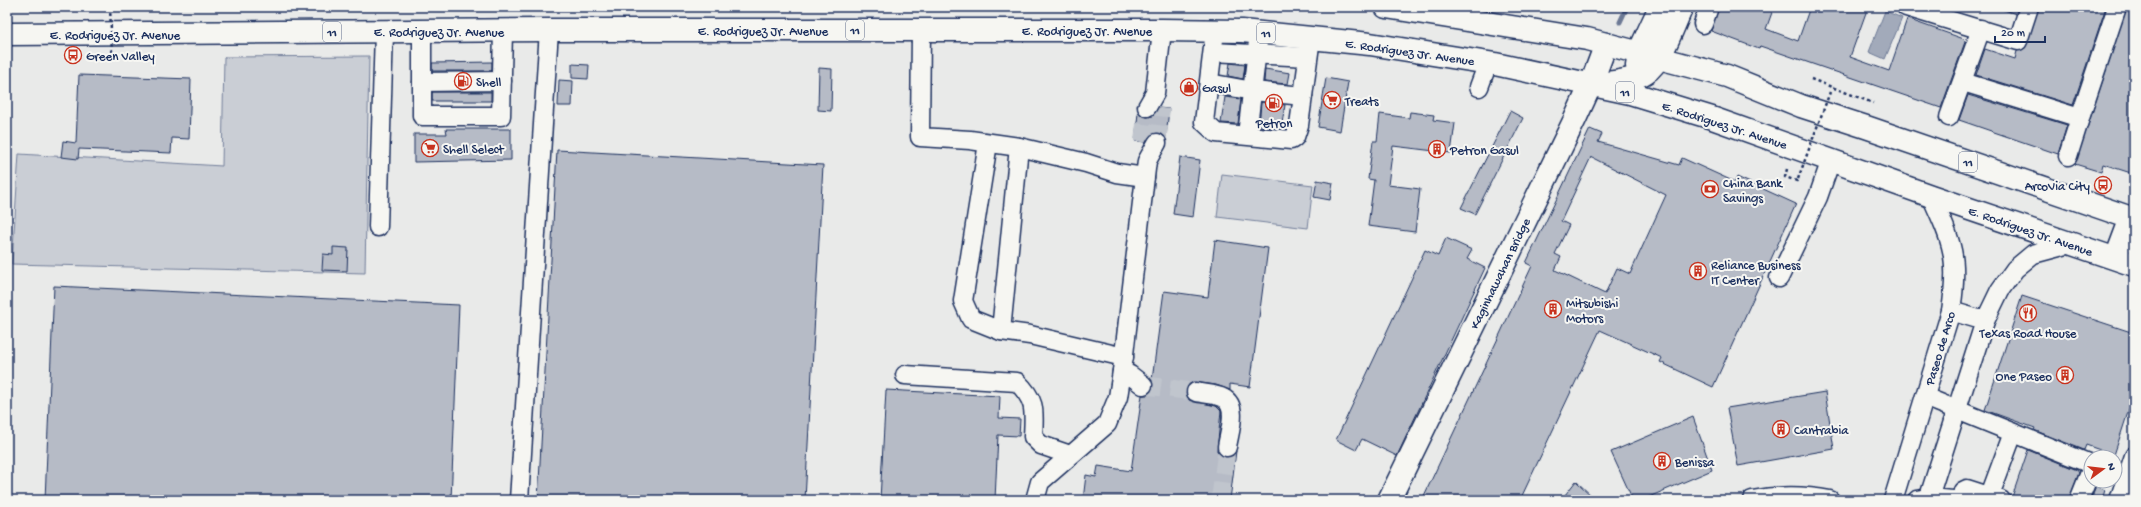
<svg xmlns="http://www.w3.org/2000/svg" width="2141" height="507" viewBox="0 0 2141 507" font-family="'Gochi Hand',sans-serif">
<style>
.green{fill:#caced5;stroke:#727e9a}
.water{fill:#a2aaba;stroke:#6c7995}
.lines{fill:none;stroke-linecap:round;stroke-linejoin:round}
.stream{stroke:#6c7995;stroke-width:5}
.building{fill:#b6bbc6;stroke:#1b2f5e;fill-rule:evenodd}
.minor-tunnel{stroke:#c0c5cd;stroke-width:18;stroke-dasharray:18 9;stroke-linecap:butt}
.minor-casing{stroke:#1b2f5e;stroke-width:21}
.major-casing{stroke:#1b2f5e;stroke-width:25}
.path{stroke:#1b2f5e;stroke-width:2.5;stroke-dasharray:3 3;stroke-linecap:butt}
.minor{stroke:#f6f6f2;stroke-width:18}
.major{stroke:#f6f6f2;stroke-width:22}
.path-bridge{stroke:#1b2f5e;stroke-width:2.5;stroke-dasharray:3 3;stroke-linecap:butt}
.labels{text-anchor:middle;stroke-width:4;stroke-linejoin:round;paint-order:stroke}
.shield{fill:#f6f6f2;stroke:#5d6b8a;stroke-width:1}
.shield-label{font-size:12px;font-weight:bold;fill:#1b2f5e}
.street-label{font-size:13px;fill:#1b2f5e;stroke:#f6f6f2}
.poi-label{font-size:13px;fill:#1b2f5e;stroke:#f6f6f2;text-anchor:start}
</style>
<rect width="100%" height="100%" fill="#e9eae9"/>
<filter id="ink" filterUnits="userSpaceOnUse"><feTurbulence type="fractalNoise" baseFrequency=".025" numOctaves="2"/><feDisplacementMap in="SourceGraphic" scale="8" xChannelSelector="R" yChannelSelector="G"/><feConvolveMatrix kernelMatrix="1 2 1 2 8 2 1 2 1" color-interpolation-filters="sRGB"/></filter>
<g filter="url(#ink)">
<g class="green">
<path d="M369,56L365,273L12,264L19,154L222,166L224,57Z"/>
<path d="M1222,174L1313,185L1308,228L1217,217Z"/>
</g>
<path class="water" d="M1885,11L1902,18L1885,59L1869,52Z"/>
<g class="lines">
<path class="stream" d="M1620,22L1627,7"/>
</g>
<g class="building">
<path d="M1719,7H1774L1766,29L1798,41L1810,7H1868L1850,57L1889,71L1907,19L1964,39L1965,42L1941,108L1760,46L1759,49L1711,31Z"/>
<path d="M2001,7H2018L2016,14L2001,9Z"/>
<path d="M2039,7H2106L2073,105L1976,75L1985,49L2015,59L2017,51L2025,48Z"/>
<path d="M2127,7H2134V174L2103,164L2101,172L2075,164Z"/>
<path d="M492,62V71H432V63Z"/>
<path d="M1230,63L1245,65L1243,79L1228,76Z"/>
<path d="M572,64L589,65L588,79L572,78Z"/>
<path d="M819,68L832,69L831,111L818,110Z"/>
<path d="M1265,69L1290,73L1288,84L1264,82Z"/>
<path d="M79,75L191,79L189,139L172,138L171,153L79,149L78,159L61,157L63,141L76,143Z"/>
<path d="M1326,78L1348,82L1340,131L1318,127Z"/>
<path d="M559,80L573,81L572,106H558Z"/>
<rect x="432" y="92" width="59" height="9"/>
<path d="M1968,95L2067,125L2058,154L1959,120Z"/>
<path d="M1225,97L1241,99L1238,124L1221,123Z"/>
<path d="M1261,102L1285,105L1281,129L1259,126Z"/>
<path d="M1159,108L1169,109L1166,137L1156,133L1151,134L1146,142L1135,141L1138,113L1147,117L1153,116Z"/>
<path d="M1510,111L1523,118L1475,214L1461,208Z"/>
<path d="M1410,112L1434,115L1433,120L1455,123L1451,153L1393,146L1388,185L1420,189L1415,232L1368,226L1374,180L1368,179L1373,141H1377L1380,114L1409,118Z"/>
<path d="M446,129H511V160L414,162V134H447Z"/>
<path d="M1590,129L1602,134L1598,142L1679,165L1682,158L1735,182L1737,177L1796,204L1713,387L1660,362L1662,358L1600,330L1520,500H1422L1532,266L1526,263ZM1591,157L1666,195L1630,274L1617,268L1605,294L1555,270L1561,257L1555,254L1569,225L1561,221Z"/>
<path d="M557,150L823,165L805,500H538Z"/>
<path d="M1180,157L1200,160L1193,217L1173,214Z"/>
<path d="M1317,180L1333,183L1330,200L1314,197Z"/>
<path d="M1446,238L1472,250L1467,259L1485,268L1397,456L1362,439L1356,450L1336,440L1425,250L1438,256Z"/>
<path d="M1215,240L1268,248L1250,387L1230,384V390L1216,385L1193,382L1188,385L1186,390L1189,400L1216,406L1221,411L1217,451L1226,457H1231L1236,451L1230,500H1083L1086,475L1096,477L1098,466L1131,471L1142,395H1147L1153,387L1152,380L1164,291L1208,297Z"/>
<path d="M333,247L348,248L347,271L322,270L323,254L333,255Z"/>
<path d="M54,286L459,305L451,500H45Z"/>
<path d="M2022,296L2134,333V394L2114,455L2086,445L2084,450L2034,430L2035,428L1985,410Z"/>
<path d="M886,390L1000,396L999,418L1020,419L1019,436L998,435L995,500H880Z"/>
<path d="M1825,392L1834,449L1738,466L1727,408Z"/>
<path d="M1693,417L1712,470L1642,500H1633L1611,452Z"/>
<path d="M2028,450L2077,470L2079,473L2069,500H2011Z"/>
<path d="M1576,481L1596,500H1561Z"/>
<path d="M2096,486L2105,490L2102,500H2090Z"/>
</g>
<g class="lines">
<g class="minor-tunnel">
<path d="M1143,142L1147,107"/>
<path d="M1157,143L1161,108"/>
<path d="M1143,385L1196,392"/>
<path d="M1220,500L1227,447"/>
</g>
<g class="minor-casing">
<g id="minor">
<path d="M1906,7L2018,41L2029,7"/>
<path d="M1703,24L1709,7"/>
<path d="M921,30L920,137L970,140L1019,147L1086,163L1117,173L1145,177"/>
<path d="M422,31V116H501L503,31"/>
<path d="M1215,31L1204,122L1216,133L1291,140L1295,137L1299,125L1311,38"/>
<path d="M1213,52L1308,57"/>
<path d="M422,82L502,81"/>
<path d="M1963,82L2080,118L2117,7"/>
<path d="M1209,83L1253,91L1303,96"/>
<path d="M1479,87L1488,63"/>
<path d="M1147,107L1155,93L1162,30"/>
<path d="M1949,117L1981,29"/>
<path d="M1247,135L1259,33"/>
<path d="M988,143L963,301L971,319L1001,331"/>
<path d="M1019,147L1001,331L1030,335L1124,357"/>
<path d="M2068,156L2080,118"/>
<path d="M378,227L384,32"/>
<path d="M1779,278L1818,197L1831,160"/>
<path d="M1951,311L1985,321"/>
<path d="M905,375L1017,382C1037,401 1034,412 1033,437L1041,445L1070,455"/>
<path d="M1143,385L1130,375L1122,371L1145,177L1147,161L1157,143"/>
<path d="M1196,392C1204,394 1216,394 1223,398C1239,406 1229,433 1227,447"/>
<path d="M1925,397L2088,463L2091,467"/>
<path d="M1990,495L2013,433"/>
<path d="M519,500L549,30"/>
<path d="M1035,500L1040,482L1107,424L1118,397L1122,371"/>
<path d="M1752,500C1778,495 1804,495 1830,500"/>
<path d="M1893,500L1951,311C1959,258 1953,244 1931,196"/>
<path d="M1917,500L1928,498L1953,500"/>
<path d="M1928,500L1985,321L2000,290L2015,269L2033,254L2070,244"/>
<path d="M1961,500L1963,491L1967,489L2001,500"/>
<path d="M2079,500L2091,470"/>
<path d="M2119,500L2134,456"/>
</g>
</g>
<g class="major-casing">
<g id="major">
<path d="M1386,7L1587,39L1727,76L1801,106L1866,127L2134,219"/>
<path d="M7,34L549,30H1162L1242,31L1370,44L1495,64L1630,93L1712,118L1931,196L2134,265"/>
<path d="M1637,66L1639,52L1660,7"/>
<path d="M1604,83C1618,82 1634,80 1646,72C1661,63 1674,24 1682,7"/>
<path d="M2116,258L2131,218"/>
<path d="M1389,500L1575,119L1591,84L1606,44"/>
</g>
</g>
<g class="path">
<path d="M1811,79L1873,103"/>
<path d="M1787,169L1785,177L1797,181L1798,179"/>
</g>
<use href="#minor" class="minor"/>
<use href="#major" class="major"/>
<g class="path-bridge">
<path d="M110,7L112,54"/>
<path d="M1798,179L1830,92"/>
</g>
</g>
</g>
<defs>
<g id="bus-ring" transform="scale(0.9)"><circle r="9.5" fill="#f6f6f2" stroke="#c8321e" stroke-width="1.5"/><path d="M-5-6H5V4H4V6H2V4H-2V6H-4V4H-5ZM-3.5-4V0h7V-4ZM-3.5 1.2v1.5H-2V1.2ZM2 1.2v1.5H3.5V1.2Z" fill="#c8321e"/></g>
<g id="fuel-ring" transform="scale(0.9)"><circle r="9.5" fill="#f6f6f2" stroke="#c8321e" stroke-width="1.5"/><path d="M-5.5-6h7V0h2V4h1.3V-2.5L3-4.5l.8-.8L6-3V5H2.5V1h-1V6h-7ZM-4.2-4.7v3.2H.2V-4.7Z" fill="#c8321e"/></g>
<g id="shop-ring" transform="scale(0.9)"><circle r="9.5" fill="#f6f6f2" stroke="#c8321e" stroke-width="1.5"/><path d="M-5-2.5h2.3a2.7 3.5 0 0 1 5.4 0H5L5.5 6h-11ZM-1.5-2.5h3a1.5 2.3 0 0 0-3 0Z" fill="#c8321e"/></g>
<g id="supermarket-ring" transform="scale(0.9)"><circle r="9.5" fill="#f6f6f2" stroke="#c8321e" stroke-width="1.5"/><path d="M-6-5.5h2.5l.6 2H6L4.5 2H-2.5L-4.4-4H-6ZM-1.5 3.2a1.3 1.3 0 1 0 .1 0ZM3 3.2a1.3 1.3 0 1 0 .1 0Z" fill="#c8321e"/></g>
<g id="building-ring" transform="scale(0.9)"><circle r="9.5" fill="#f6f6f2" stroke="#c8321e" stroke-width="1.5"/><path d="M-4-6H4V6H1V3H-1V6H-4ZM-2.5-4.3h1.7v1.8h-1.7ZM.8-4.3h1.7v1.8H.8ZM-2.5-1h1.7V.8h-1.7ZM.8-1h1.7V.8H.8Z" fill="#c8321e"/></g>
<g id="bank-ring" transform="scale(0.9)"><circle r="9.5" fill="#f6f6f2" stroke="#c8321e" stroke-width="1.5"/><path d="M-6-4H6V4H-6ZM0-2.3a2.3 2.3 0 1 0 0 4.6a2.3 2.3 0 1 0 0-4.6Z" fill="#c8321e"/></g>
<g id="restaurant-ring" transform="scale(0.9)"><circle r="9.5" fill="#f6f6f2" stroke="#c8321e" stroke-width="1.5"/><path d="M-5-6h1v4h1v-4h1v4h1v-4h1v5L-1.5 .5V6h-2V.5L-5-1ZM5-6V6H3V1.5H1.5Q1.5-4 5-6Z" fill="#c8321e"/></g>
</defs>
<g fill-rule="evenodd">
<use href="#bus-ring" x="73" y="55"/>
<use href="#fuel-ring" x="463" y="81"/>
<use href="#shop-ring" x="1189" y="87"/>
<use href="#supermarket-ring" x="1332" y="100"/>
<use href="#fuel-ring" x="1274" y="103"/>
<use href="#supermarket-ring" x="430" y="148"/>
<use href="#building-ring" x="1437" y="149"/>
<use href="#bus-ring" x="2103" y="185"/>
<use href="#bank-ring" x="1710" y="189"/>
<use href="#building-ring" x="1698" y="271"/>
<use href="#building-ring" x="1553" y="309"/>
<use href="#restaurant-ring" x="2028" y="313"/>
<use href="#building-ring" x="2065" y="375"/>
<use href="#building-ring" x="1781" y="429"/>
<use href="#building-ring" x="1662" y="461"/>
</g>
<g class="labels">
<g class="shield">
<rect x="846" y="20" width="18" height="20" rx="3"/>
<rect x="323" y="22" width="18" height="20" rx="3"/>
<rect x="1257" y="23" width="18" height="20" rx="3"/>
<rect x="1616" y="82" width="18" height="20" rx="3"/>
<rect x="1959" y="152" width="18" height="20" rx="3"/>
</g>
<g class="shield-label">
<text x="855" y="34">11</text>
<text x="332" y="36">11</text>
<text x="1266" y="37">11</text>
<text x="1625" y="96">11</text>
<text x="1968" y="166">11</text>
</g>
<g class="street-label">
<text x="763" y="35">E. Rodriguez Jr. Avenue</text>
<text x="1087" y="35">E. Rodriguez Jr. Avenue</text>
<text x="439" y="36">E. Rodriguez Jr. Avenue</text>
<text x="115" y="39">E. Rodriguez Jr. Avenue</text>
<text transform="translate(1410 51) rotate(8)" y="5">E. Rodriguez Jr. Avenue</text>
<text transform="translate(1725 124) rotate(18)" y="5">E. Rodriguez Jr. Avenue</text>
<text transform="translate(2031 230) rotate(19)" y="5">E. Rodriguez Jr. Avenue</text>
<text transform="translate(1499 273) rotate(-64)" y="5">Kaginhawahan Bridge</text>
<text transform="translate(1939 348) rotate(-73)" y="5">Paseo de Arco</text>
</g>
<g class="poi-label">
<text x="86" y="60">Green Valley</text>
<text x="476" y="86">Shell</text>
<text x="1202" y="92">Gasul</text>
<text x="1345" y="105">Treats</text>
<text x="1274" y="127" text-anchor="middle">Petron</text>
<text x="443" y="153">Shell Select</text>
<text x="1450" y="154">Petron Gasul</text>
<text x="1723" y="187">China Bank<tspan x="1723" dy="15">Savings</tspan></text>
<text x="2090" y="190" text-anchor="end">ArcoVia City</text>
<text x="1711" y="269">Reliance Business<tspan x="1711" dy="15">IT Center</tspan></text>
<text x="1566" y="307">Mitsubishi<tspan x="1566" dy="15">Motors</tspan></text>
<text x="2028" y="337" text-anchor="middle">Texas Road House</text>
<text x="2052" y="380" text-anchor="end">One Paseo</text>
<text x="1794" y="434">Cantrabia</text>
<text x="1675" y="466">Benissa</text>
</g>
</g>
<rect width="2141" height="507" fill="none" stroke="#f6f6f2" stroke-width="24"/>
<rect x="12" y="12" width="2117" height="483" fill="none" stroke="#1b2f5e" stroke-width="1.5" filter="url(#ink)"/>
<g transform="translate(2103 469) rotate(75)"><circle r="19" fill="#f6f6f2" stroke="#9ea6b7"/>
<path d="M0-3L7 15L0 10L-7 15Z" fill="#c8321e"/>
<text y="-6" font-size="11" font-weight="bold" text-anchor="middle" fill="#1b2f5e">N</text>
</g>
<path d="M1995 36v6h50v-6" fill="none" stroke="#1b2f5e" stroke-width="2"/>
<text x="2001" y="36" font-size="12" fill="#1b2f5e" stroke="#f6f6f2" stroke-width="3" paint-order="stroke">20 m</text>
</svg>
